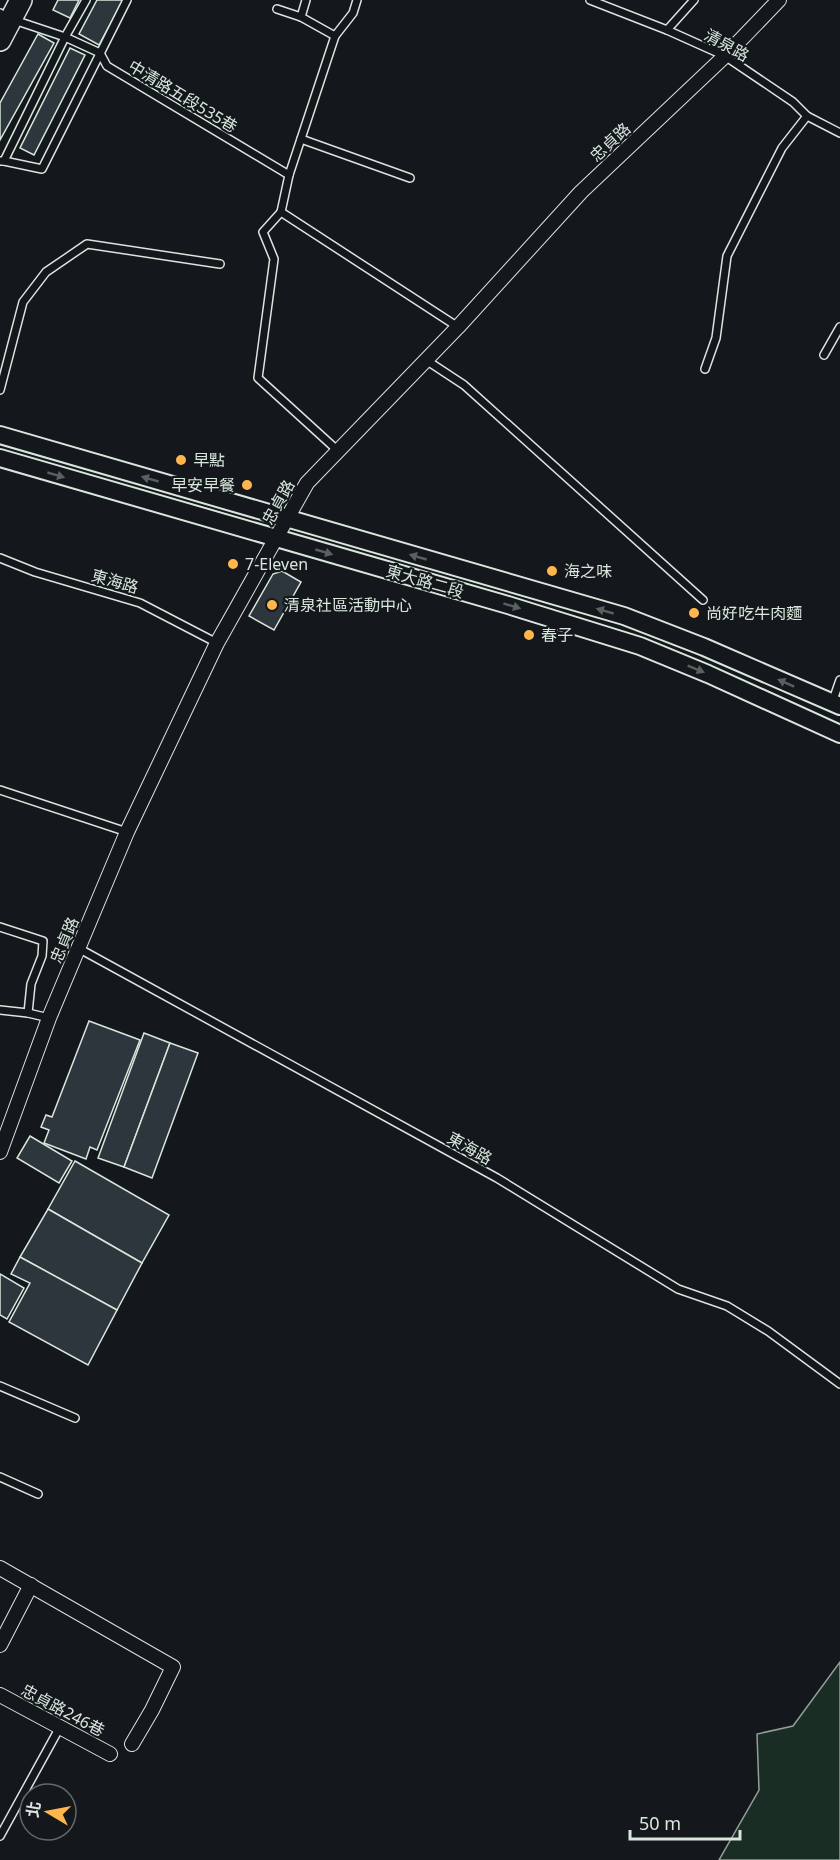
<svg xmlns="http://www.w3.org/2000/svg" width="840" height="1860" viewBox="0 0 840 1860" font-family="'Noto Sans','Noto Sans TC',sans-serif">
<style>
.green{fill:#1a2d24;stroke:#939e99;stroke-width:1.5}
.building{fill:#2c363c;stroke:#d8e6dc;stroke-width:1.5}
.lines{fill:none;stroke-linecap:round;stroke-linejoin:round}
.service-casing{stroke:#d8e6dc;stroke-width:10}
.minor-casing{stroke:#d8e6dc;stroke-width:16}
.tertiary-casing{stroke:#d8e6dc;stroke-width:20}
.primary-casing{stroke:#d8e6dc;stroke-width:24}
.service{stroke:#14181c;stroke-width:7}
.minor{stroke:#14181c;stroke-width:14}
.tertiary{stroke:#14181c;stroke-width:16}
.primary{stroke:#14181c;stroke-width:21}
.oneway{fill:#59605f}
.poi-dot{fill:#ffb74d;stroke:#14181c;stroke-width:2}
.labels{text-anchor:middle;stroke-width:4.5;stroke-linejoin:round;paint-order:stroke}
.street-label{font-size:16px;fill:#d8e6dc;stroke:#14181c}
.poi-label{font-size:16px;fill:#d8e6dc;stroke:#14181c;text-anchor:start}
</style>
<rect width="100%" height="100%" fill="#14181c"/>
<path class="green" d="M840,1662V1860H719L759,1790L757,1734L793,1726Z"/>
<g class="building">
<path d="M58,0H79L70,18L53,10Z"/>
<path d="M97,0H123L99,45L79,34Z"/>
<path d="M38,34L54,43L0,140V103Z"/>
<path d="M70,48L85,55L34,155L20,148Z"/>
<path d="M282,571L301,582L274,630L249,616L273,574Z"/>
<path d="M89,1021L140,1040L97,1150L90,1147L86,1159L44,1143L49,1130L41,1127L46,1115L52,1117Z"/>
<path d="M144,1033L170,1043L124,1167L98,1158Z"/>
<path d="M170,1043L198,1053L152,1178L124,1167Z"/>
<path d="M30,1136L72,1161L59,1183L17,1158Z"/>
<path d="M75,1161L169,1215L142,1263L48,1209Z"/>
<path d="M48,1209L142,1263L117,1310L20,1257Z"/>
<path d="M20,1257L117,1310L88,1365L9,1322L30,1283L11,1274Z"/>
<path d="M0,1274L24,1288L7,1319L0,1315Z"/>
</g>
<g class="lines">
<g class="service-casing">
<g id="service">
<path d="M590,0L667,30L725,56L793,102L807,116L840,133"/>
<path d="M277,9L301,17L335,36"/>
<path d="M0,13L11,19L65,37L100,53L107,66L289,175"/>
<path d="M301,17L306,0"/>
<path d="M667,30L694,0"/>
<path d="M301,139L410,178"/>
<path d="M0,161H4L65,37L86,0"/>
<path d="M4,161L42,169L127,0"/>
<path d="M281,212L458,327"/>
<path d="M824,355L840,327"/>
<path d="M426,360L464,385L703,600"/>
<path d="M705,369L716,338L727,256L782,148L807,116"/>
<path d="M0,390L23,302L46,272L87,244L220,264"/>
<path d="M337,450L258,378L274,259L263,232L281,212L289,175L335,36L353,13L357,0"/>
<path d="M0,558L35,572L140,603L217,643"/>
<path d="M832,703L840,680"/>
<path d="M0,790L127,832"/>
<path d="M0,927L43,941L42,956L31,984L28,1013"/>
<path d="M78,948L497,1178L678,1289L727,1306L768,1331L840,1384"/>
<path d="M0,1010L28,1013L49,1018"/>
<path d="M0,1386L75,1418"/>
<path d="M0,1477L38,1494"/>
<path d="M0,1836L60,1727"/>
</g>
</g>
<g class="minor-casing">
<g id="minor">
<path d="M0,1152L49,1018L127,832L217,643L307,483L458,327L581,192L725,56L779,0"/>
<path d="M0,1568L173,1667L152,1710L132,1744"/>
<path d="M0,1645L31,1585"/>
<path d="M0,1695L110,1754"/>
</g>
</g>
<g class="tertiary-casing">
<g id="tertiary">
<path d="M0,435L624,616L704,647L840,706"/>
<path d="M0,458L508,605L640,646L708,674L840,734"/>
</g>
</g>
<g class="primary-casing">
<path id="primary" d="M0,40L21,0"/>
</g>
<use href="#service" class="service"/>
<use href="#minor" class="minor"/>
<use href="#tertiary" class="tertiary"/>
<use href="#primary" class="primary"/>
</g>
<defs><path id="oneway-solid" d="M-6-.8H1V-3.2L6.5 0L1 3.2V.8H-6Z" transform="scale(1.5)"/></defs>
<g class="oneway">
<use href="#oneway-solid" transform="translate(56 475) rotate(16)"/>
<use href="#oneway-solid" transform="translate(150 479) rotate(-164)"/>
<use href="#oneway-solid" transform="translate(324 552) rotate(16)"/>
<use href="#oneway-solid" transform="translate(418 557) rotate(-164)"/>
<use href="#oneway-solid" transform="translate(512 606) rotate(17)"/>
<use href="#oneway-solid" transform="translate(605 611) rotate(-164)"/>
<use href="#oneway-solid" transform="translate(696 669) rotate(22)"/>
<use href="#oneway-solid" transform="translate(786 683) rotate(-156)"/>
</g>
<g class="poi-dot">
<circle cx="181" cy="460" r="6"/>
<circle cx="247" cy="485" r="6"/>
<circle cx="233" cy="564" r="6"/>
<circle cx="552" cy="571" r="6"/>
<circle cx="272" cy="605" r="6"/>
<circle cx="694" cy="613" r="6"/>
<circle cx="529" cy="635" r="6"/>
</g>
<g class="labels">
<g class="street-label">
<text transform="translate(727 45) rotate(29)" y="6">清泉路</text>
<text transform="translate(183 96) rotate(31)" y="6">中清路五段535巷</text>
<text transform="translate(610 142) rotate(-43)" y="6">忠貞路</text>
<text transform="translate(278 502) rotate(-61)" y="6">忠貞路</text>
<text transform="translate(115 581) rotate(16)" y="6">東海路</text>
<text transform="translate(425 581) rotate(16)" y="6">東大路二段</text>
<text transform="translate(64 940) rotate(-67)" y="6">忠貞路</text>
<text transform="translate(470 1148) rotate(29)" y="6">東海路</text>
<text transform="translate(63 1710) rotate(28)" y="6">忠貞路246巷</text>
</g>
<g class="poi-label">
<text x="193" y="466">早點</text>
<text x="235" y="491" text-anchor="end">早安早餐</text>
<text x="245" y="570">7-Eleven</text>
<text x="564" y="577">海之味</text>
<text x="284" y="611">清泉社區活動中心</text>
<text x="706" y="619">尚好吃牛肉麵</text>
<text x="541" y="641">春子</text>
</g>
</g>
<g transform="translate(48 1812) rotate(280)"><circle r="28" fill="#14181c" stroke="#626a69" stroke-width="1.5"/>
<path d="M0-4.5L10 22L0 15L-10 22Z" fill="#ffb74d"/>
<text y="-9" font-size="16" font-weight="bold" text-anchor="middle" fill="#d8e6dc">北</text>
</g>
<path d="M630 1830v9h110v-9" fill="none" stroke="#d8e6dc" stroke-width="3"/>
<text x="639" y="1830" font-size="18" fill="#d8e6dc" stroke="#14181c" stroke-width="4.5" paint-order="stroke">50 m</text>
</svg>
